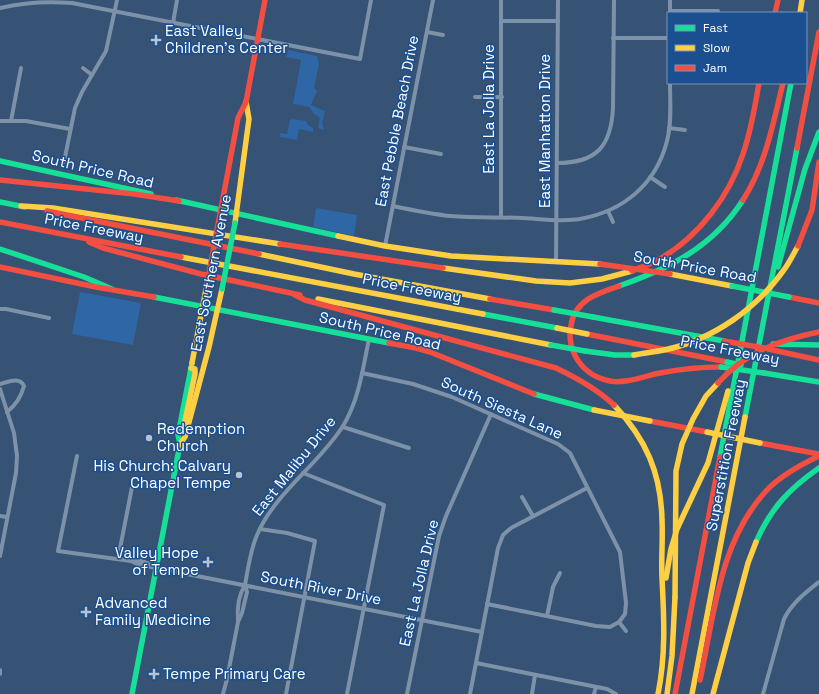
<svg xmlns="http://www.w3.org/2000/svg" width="819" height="694" viewBox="0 0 819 694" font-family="'Space Grotesk',sans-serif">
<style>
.green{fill:#2f66a5}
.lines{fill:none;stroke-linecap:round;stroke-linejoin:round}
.street{stroke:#7d92a8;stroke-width:4}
.fast{stroke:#16e098;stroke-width:5.5}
.slow{stroke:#ffcf43;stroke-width:5.5}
.jam{stroke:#f24e42;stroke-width:5.5}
.fast-bridge{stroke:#16e098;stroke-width:5.5}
.slow-bridge{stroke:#ffcf43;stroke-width:5.5}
.jam-bridge{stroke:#f24e42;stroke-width:5.5}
.poi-dot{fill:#b9c2ce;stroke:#1b4f8f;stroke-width:1.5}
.labels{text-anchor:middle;stroke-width:3;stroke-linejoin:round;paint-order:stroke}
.poi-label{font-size:15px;fill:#fff;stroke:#1b4f8f;text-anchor:start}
.street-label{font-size:15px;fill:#fff;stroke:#1b4f8f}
</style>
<rect width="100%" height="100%" fill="#365274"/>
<g class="green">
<path d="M288,50L317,56L319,64L314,88L317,91L311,105L325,111L322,123L324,130L318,128L320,118L314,114L309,107L293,104L301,60L286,57Z"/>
<path d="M292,119L306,121L308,125L313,128V132L299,129L297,140L280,137V133L287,134L290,120Z"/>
<path d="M316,208L357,215L354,236L313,227Z"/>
<path d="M80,292L141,303L133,345L72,334Z"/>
</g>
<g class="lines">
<g class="street">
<path d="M670,0V13"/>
<path d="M0,8C25,2 47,1 72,3L360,59L371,0"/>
<path d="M670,11H718"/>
<path d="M501,21H558"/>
<path d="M173,23L177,0"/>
<path d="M427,32L443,35"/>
<path d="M613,38H668"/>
<path d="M83,68L92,75"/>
<path d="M475,97H502"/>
<path d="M0,121H26L70,129"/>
<path d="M11,121L21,68"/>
<path d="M669,128L685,130"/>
<path d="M404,147L441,154"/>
<path d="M64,162L75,108L82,92L106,51L117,0"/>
<path d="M557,163C597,163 611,146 613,108L614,0"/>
<path d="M650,177L665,187"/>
<path d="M393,206C412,210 431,214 450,216C474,218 499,217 523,218C541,219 562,222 580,219C624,211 656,184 667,141C672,122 670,102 670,83"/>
<path d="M608,211L613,222"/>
<path d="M501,217V0"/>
<path d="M385,246L433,0"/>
<path d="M556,262L558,0"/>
<path d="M0,309H6L49,318"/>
<path d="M362,373L413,384L452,397L558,444L570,453L620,552L626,603L625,614L619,622L610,627L596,626L487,604"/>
<path d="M0,384C8,382 20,376 24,386C21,397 16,405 7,412"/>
<path d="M0,389L14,433L17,456L16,473L0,556"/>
<path d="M343,427L409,448"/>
<path d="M77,456L58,551L131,561C140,559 147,562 155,567"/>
<path d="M303,473L384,505L347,694"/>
<path d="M522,497L533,516"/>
<path d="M0,516L7,517"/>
<path d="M260,529L287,533L315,541L286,694"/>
<path d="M118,559L132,487"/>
<path d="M131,561L137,564L146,566L482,632"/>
<path d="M547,616L553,587L560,573"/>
<path d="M238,621C237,609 238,596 245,585"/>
<path d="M619,622L626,631"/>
<path d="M476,663L607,689L616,694"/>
<path d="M0,670V674"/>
<path d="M223,694L227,679L238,622L242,613L247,592L245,585C248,569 250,551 257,535C274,494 319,464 343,426C359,400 363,368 369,339"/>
<path d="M407,694L439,536L446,516L491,414"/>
<path d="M470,694L498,548L503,535L511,528L587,488"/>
<path d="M532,694L535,675"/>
<path d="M594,694L596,687"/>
<path d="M763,694L784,619C792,603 805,593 819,582"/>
</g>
<g class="fast">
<path d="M0,161L151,194"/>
<path d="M176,200L338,236"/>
<path d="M0,202L25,207"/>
<path d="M0,249L84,277L112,289"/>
<path d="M778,267L805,169L819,132"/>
<path d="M619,286C670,268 713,247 743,200"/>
<path d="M154,297L389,343"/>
<path d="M483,314L557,328"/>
<path d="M593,317L724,341"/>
<path d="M773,344L819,345"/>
<path d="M585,351L615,355H634"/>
<path d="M764,373L819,382"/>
<path d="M534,394L594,410"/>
<path d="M745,417L797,148"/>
<path d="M720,457L791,83"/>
<path d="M756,542C771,508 789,489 819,468"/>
<path d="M132,694L180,444L178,435L192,363"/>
</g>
<g class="slow">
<path d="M800,13L802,0"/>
<path d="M21,206L53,208L280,244"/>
<path d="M235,223L249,119L246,102"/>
<path d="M338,236L385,246L451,256L600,264"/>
<path d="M259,254L354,274L490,299"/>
<path d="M181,257L483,314"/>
<path d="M443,268L536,281L570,283L602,279L632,271"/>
<path d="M670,274L732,286"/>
<path d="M318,299L551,345"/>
<path d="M192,363L206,289"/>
<path d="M614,405C646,439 661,473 662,520C663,539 661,559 662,578C664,617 666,655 658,694"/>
<path d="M185,429V421L195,374V369L191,368"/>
<path d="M180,444L185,437L209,347L222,289"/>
<path d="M666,578L671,549L677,529L708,463L728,391"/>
<path d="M667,694L672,656L675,597"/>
<path d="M692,694L745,417"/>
<path d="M713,694L748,563L756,542"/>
</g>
<g class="jam">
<path d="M775,13L778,0"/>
<path d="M797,148L819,32"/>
<path d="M0,180L134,194L179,201"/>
<path d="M743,200C766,164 773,123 783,83"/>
<path d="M47,211L259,254"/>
<path d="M0,222L181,257"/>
<path d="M217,230L238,118L246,102L265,0"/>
<path d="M89,242L103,248L201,274L300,295"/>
<path d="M280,244L443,268"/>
<path d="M0,267L96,287L154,297"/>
<path d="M632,271C641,267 651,264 660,259C699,236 729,197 743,154C751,131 755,107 759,83"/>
<path d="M619,286C598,293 575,300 571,325C566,352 583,376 610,381C626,384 644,376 660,373C681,369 701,367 721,367"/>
<path d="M295,295L305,300L556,368C577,378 597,389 614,405"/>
<path d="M789,297L819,303"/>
<path d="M490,299L554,310"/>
<path d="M587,334L727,362"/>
<path d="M389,343L416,348L430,352L534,394"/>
<path d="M768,349L819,360"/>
<path d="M650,421L707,432"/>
<path d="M760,443L819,454"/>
<path d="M700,680C714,616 719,542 766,491C780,476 800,465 819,456"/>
<path d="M675,694L720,457"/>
</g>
<g class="fast-bridge">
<path d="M732,286L789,297"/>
<path d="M222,289L235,223"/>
<path d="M554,310L593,317"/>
<path d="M551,345L585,351"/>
<path d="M727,362L741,365"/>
<path d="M721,367L764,373"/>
</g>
<g class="slow-bridge">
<path d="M557,328L587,334"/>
<path d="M634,355C644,353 654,352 664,350C713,340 758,308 786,267C790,261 794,253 798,246"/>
<path d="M594,410L650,421"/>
<path d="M707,432L760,443"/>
<path d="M675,597L676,471L682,444L693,419L706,396L718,383"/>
</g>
<g class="jam-bridge">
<path d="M798,246L812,210L819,162"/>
<path d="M600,264L670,274"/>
<path d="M206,289L217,230"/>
<path d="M724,341L764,348"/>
<path d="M718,383C745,352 780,340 819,332"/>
</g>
</g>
<g class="poi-dot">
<path d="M154 34h4v4h4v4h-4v4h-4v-4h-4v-4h4z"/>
<circle cx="149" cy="438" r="4"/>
<circle cx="239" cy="475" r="4"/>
<path d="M206 556h4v4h4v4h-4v4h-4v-4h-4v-4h4z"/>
<path d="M84 606h4v4h4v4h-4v4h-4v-4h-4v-4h4z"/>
<path d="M152 668h4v4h4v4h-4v4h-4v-4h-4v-4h4z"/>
</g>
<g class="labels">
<g class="poi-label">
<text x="165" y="36">East Valley<tspan x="165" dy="17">Children's Center</tspan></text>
<text x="157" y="434">Redemption<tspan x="157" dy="17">Church</tspan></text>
<text x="231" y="471" text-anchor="end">His Church: Calvary<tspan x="231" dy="17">Chapel Tempe</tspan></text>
<text x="199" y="558" text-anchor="end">Valley Hope<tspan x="199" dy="17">of Tempe</tspan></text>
<text x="95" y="608">Advanced<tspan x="95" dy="17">Family Medicine</tspan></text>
<text x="163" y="679">Tempe Primary Care</text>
</g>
<g class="street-label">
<text transform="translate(489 109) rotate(-90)" y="5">East La Jolla Drive</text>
<text transform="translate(397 121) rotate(-79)" y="5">East Pebble Beach Drive</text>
<text transform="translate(545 131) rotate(-90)" y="5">East Manhatton Drive</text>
<text transform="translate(93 169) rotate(13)" y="5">South Price Road</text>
<text transform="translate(94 228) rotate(11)" y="5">Price Freeway</text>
<text transform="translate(695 267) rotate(10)" y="5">South Price Road</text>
<text transform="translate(211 273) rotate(-79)" y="5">East Southern Avenue</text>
<text transform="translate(412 288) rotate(11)" y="5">Price Freeway</text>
<text transform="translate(380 331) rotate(13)" y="5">South Price Road</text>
<text transform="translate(730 350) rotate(11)" y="5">Price Freeway</text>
<text transform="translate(502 408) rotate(24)" y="5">South Siesta Lane</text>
<text transform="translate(726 455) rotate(-79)" y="5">Superstition Freeway</text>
<text transform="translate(294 466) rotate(-51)" y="5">East Malibu Drive</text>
<text transform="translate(419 583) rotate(-77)" y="5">East La Jolla Drive</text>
<text transform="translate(321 588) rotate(11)" y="5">South River Drive</text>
</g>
</g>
<rect x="667" y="12" width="140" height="72" fill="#1b4f8f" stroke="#7695bc"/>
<rect x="675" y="25" width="20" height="6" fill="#16e098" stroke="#7695bc"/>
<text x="703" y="32" font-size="12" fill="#ffffff">Fast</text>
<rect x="675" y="45" width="20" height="6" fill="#ffcf43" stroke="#7695bc"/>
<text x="703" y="52" font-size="12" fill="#ffffff">Slow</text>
<rect x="675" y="65" width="20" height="6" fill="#f24e42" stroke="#7695bc"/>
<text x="703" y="72" font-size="12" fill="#ffffff">Jam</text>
</svg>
